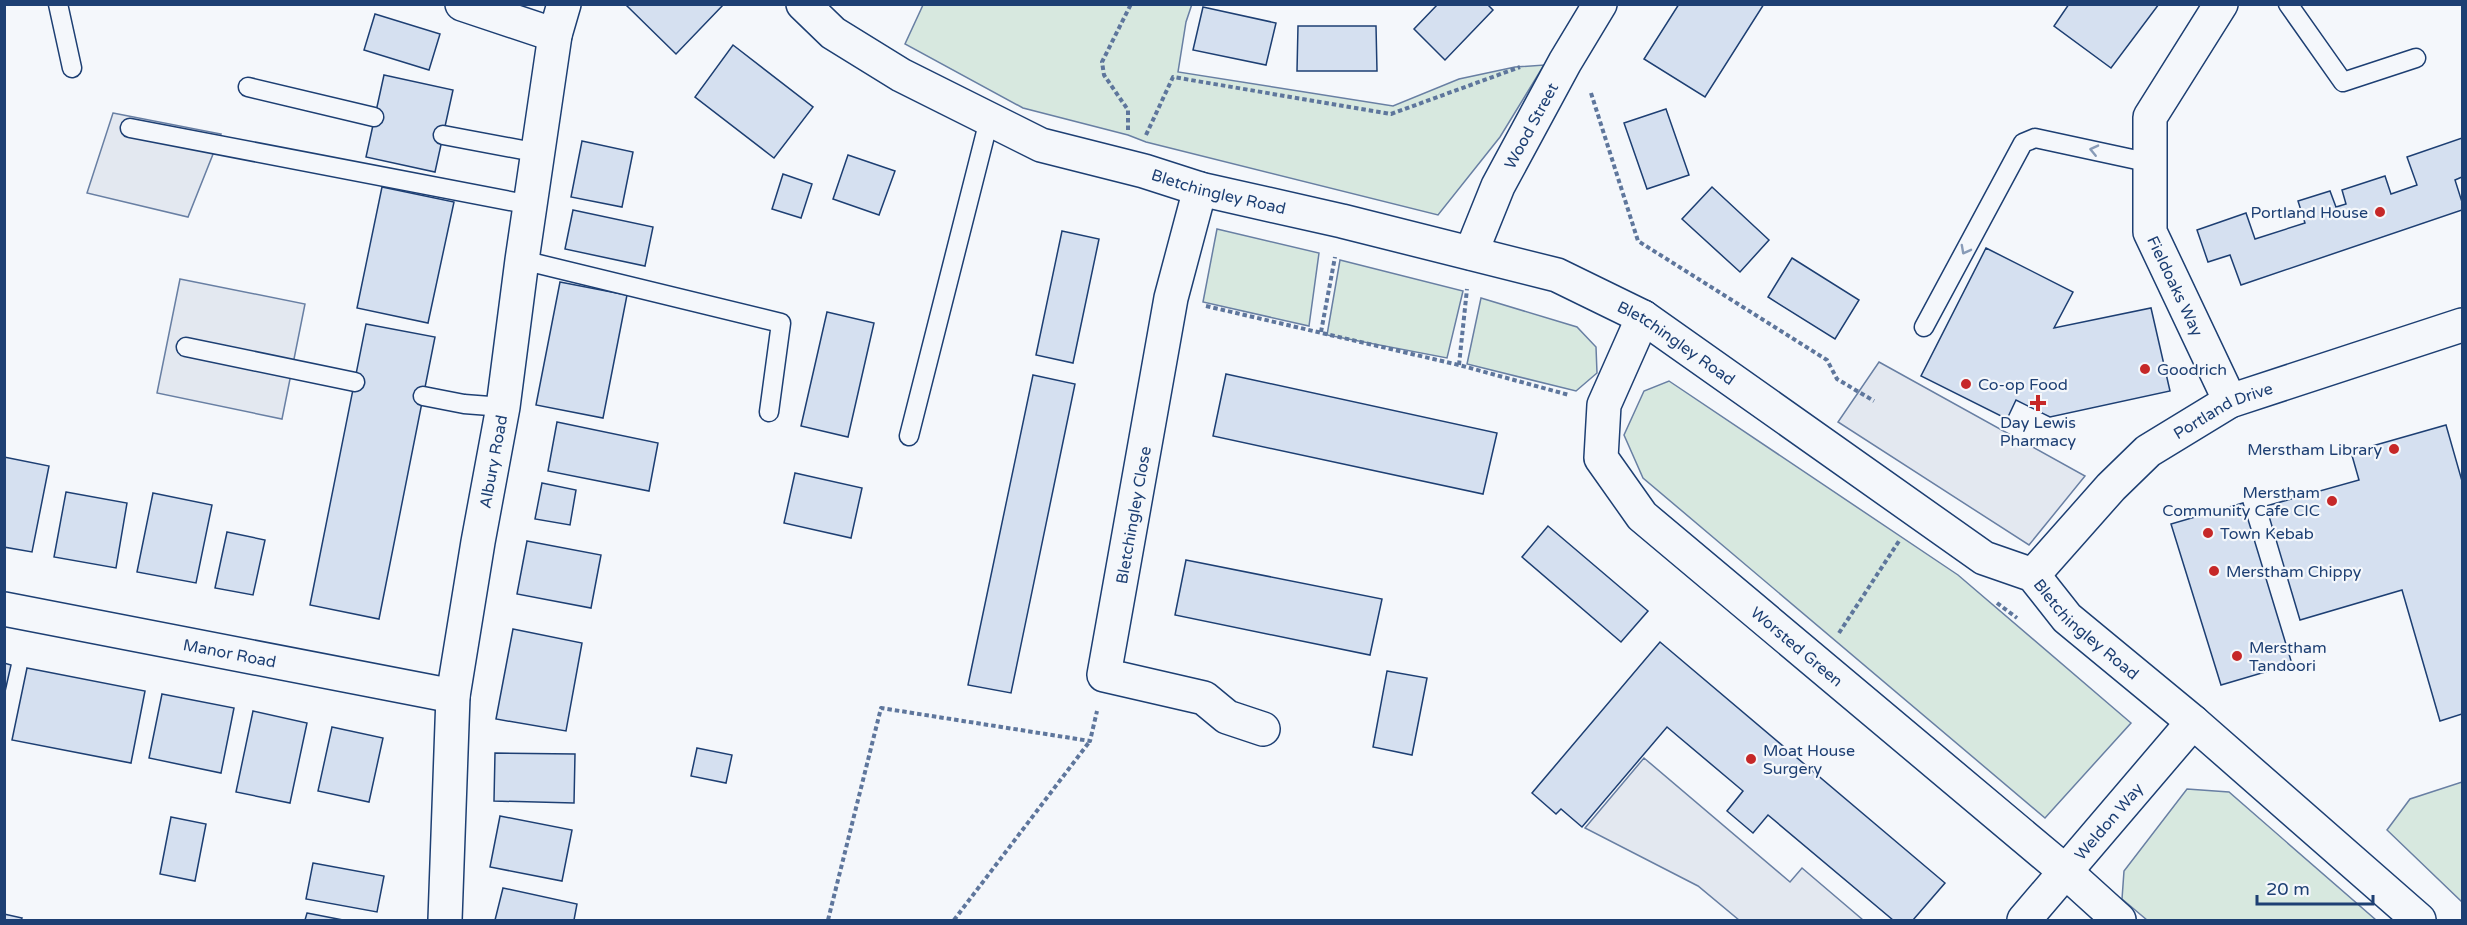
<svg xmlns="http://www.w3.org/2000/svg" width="2467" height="925" viewBox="0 0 2467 925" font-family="'Varela Round',sans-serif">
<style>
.green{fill:#d7e8df;stroke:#687fa3;stroke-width:1.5}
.parking{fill:#e3e8f0;stroke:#687fa3;stroke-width:1.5}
.building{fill:#d5e0f0;stroke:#1d3f73;stroke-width:1.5}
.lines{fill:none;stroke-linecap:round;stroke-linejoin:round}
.service-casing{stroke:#1d3f73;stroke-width:21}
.minor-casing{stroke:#1d3f73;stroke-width:36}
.tertiary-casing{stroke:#1d3f73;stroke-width:36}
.path{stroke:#5e769c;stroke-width:4;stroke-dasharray:4.5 3;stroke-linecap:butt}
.service{stroke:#f4f7fb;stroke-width:18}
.minor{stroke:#f4f7fb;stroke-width:33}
.tertiary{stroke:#f4f7fb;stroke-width:33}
.oneway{stroke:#889bb7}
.poi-dot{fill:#c62828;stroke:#f4f7fb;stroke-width:2}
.labels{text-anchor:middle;stroke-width:4.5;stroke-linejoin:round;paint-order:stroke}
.street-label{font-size:16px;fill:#1d3f73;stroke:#f4f7fb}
.poi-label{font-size:16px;fill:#1d3f73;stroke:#f4f7fb;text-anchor:start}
</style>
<rect width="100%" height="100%" fill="#f4f7fb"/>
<g class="green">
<path d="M1192,4L1186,22L1178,72L1393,106L1459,79L1515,67L1544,65L1500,137L1438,215L1146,142L1128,135L1023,108L905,44L923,5Z"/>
<path d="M1217,229L1319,253L1309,326L1203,302Z"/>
<path d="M1340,260L1463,291L1447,358L1327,335Z"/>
<path d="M1481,298L1577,327L1596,347L1597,373L1576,391L1467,364Z"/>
<path d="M1669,381L1958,575L2131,723L2045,818L1643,478L1624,435L1644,391Z"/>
<path d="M2462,782V902L2387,830L2410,799Z"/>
<path d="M2187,789L2229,792L2376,920H2147L2122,899L2124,871Z"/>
</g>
<g class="parking">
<path d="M113,113L221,134L188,217L87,193Z"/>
<path d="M180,279L305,304L282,419L157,393Z"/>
<path d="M1879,362L2085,476L2029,545L1838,422Z"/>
<path d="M1644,758L1790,882L1802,868L1863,920H1739L1698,886L1585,828Z"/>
</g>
<g class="building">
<path d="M625,4H724L676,54Z"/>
<path d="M1438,4H1487L1493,10L1445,60L1414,29Z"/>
<path d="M1679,4H1764L1705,97L1644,59Z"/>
<path d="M2069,4H2159L2111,68L2054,26Z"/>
<path d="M1203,7L1276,23L1266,65L1193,50Z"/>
<path d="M375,14L440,34L429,70L364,50Z"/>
<path d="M1298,26H1376L1377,71H1297Z"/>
<path d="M733,45L813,107L774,158L695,97Z"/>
<path d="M384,75L453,90L435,172L366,157Z"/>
<path d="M1666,109L1689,175L1647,189L1624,123Z"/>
<path d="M2462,138V177L2455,180L2462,202V210L2241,285L2230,255L2208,262L2197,230L2246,213L2255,239L2305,223L2298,201L2330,191L2336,207L2346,204L2342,190L2385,176L2391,194L2417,185L2407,157Z"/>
<path d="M582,141L633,152L622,207L571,197Z"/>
<path d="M848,155L895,171L879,215L833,199Z"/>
<path d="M783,174L812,184L801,218L772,209Z"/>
<path d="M382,187L454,202L428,323L357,308Z"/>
<path d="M1712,187L1769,240L1740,272L1682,219Z"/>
<path d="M573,210L653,227L645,266L565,249Z"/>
<path d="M1062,231L1099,239L1073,363L1036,355Z"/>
<path d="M1986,248L2073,292L2054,328L2151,308L2170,391L2050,417L2016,400L2007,419L1921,376Z"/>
<path d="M1792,258L1859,300L1835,339L1768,297Z"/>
<path d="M560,282L627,295L603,418L536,405Z"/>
<path d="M827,312L874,323L848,437L801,426Z"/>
<path d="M366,324L435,337L379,619L310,605Z"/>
<path d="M1226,374L1497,433L1483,494L1213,436Z"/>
<path d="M1033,375L1075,384L1011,693L968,685Z"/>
<path d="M557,422L658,443L649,491L548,471Z"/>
<path d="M2446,425L2462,481V714L2440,721L2402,590L2300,620L2266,506L2359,480L2351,452Z"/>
<path d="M4,457L49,466L32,552L4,547Z"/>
<path d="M795,473L862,488L851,538L784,523Z"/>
<path d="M542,483L576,490L570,525L535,519Z"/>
<path d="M66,492L127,503L116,568L54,557Z"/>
<path d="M153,493L212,505L196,583L137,572Z"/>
<path d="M2243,503L2292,664L2221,685L2171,524Z"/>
<path d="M1548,526L1648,611L1621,642L1522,557Z"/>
<path d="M227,532L265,540L253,595L215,588Z"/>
<path d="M527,541L601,555L591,608L517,594Z"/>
<path d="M1186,560L1382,599L1370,655L1175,615Z"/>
<path d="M513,629L582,643L566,731L496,719Z"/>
<path d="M1660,642L1945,883L1913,920H1893L1768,815L1753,833L1727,811L1743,791L1667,727L1582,827L1561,809L1556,814L1532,793Z"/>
<path d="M4,663L11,665L4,696Z"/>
<path d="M27,668L145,691L131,763L12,740Z"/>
<path d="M1387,671L1427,678L1412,755L1373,747Z"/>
<path d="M162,694L234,708L221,773L149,758Z"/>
<path d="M253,711L307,723L290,803L236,792Z"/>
<path d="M332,727L383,738L369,802L318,791Z"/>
<path d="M697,748L732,755L726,783L691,776Z"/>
<path d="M495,753L575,754L574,803L494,801Z"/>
<path d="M500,816L572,830L562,881L490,867Z"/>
<path d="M171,817L206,824L195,881L160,874Z"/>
<path d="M313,863L384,876L377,912L306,899Z"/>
<path d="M503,888L577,904L574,920H495Z"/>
<path d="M307,913L343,920H305Z"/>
<path d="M4,914L22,918L21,920H4Z"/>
</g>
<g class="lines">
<g class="service-casing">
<g id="service">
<path d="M58,4L72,68"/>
<path d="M2288,4L2343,82L2416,58"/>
<path d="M248,87L374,117"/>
<path d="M130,128L531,205"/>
<path d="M443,135L539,153"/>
<path d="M522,260L781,323L769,412"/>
<path d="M1924,327L2023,143L2035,138L2151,163"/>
<path d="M186,347L355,382"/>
<path d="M423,396L464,404L503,407"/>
<path d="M909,436L989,120"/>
</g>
</g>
<g class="minor-casing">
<g id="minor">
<path d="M462,4L555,35"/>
<path id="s1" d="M2221,4L2150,117V232L2230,401"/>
<path d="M1200,189L1171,298L1104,675L1204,698L1227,717L1263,729"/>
<path id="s2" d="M1471,253L1498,186L1565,62L1600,4"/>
<path id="s3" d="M1643,317L1604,405L1601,458L1642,516L2066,872L2119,920"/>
<path id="s4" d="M2033,575L2111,487L2148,451L2230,401L2462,325"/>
<path id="s5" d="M4,609L453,696"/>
<path id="s6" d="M445,920L453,696L478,542L503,407L522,260L555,35L564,4"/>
<path id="s7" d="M2024,920L2193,722"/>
</g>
</g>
<g class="tertiary-casing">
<g id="tertiary">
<path id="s8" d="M803,4L833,33L901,75L1041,145L1144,171L1200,189L1342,221L1557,275L1643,317L1984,558L2033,575L2067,618L2193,722L2419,920"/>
</g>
</g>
<g class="path">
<path d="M1591,93L1638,241L1827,360L1837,379L1874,401"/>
<path d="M1128,130V110L1104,75L1102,62L1131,4"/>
<path d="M1146,135L1173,77L1391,114L1520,67"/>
<path d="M1206,306L1459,365L1569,395"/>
<path d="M1321,332L1335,257"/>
<path d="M1459,365L1467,289"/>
<path d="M1997,603L2017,618"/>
<path d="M1839,633L1899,541"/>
<path d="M828,920L881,708L1090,741L1097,711"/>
<path d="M954,920L1090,741"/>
</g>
<use href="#service" class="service"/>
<use href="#minor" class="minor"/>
<use href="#tertiary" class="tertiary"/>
</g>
<defs><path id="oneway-chevron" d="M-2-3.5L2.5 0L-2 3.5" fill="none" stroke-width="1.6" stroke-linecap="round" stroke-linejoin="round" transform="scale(1.5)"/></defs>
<g class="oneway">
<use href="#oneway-chevron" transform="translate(2094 150) rotate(-167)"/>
<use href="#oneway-chevron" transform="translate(1965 250) rotate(118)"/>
</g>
<g class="poi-dot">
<circle cx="2380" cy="212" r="6"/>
<circle cx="2145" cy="369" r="6"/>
<circle cx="1966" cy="384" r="6"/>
<path d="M2035 394h6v6h6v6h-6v6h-6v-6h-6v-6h6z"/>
<circle cx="2394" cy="449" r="6"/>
<circle cx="2332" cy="501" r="6"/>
<circle cx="2208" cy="533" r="6"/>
<circle cx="2214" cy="571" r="6"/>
<circle cx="2237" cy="656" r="6"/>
<circle cx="1751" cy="759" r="6"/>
</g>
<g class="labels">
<g class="street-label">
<text dy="6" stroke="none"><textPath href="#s2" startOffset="141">Wood Street</textPath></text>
<text dy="6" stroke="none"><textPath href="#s8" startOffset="462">Bletchingley Road</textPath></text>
<text dy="6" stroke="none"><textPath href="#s1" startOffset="308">Fieldoaks Way</textPath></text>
<text dy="6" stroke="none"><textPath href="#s8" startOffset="948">Bletchingley Road</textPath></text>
<text dy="6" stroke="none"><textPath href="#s4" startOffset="255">Portland Drive</textPath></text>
<text dy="6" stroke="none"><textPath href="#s6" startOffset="462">Albury Road</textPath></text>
<text transform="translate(1133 515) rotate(-80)" y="6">Bletchingley Close</text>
<text dy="6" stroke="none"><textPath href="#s8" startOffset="1452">Bletchingley Road</textPath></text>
<text dy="6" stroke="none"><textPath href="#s3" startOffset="423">Worsted Green</textPath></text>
<text dy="6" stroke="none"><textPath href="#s5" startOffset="230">Manor Road</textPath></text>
<text dy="6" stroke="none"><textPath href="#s7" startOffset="130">Weldon Way</textPath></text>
</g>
<g class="poi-label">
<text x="2368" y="218" text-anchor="end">Portland House</text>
<text x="2157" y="375">Goodrich</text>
<text x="1978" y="390">Co-op Food</text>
<text x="2038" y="428" text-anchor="middle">Day Lewis<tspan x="2038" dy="18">Pharmacy</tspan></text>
<text x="2382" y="455" text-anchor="end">Merstham Library</text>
<text x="2320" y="498" text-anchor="end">Merstham<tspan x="2320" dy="18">Community Cafe CIC</tspan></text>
<text x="2220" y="539">Town Kebab</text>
<text x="2226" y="577">Merstham Chippy</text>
<text x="2249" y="653">Merstham<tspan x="2249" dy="18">Tandoori</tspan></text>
<text x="1763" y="756">Moat House<tspan x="1763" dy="18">Surgery</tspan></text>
</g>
</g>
<rect width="2467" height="925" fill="none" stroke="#1d3f73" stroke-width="12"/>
<path d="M2257 895v9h116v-9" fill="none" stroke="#1d3f73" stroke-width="3"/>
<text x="2266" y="895" font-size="18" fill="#1d3f73" stroke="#f4f7fb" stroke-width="4.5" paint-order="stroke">20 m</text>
</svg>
